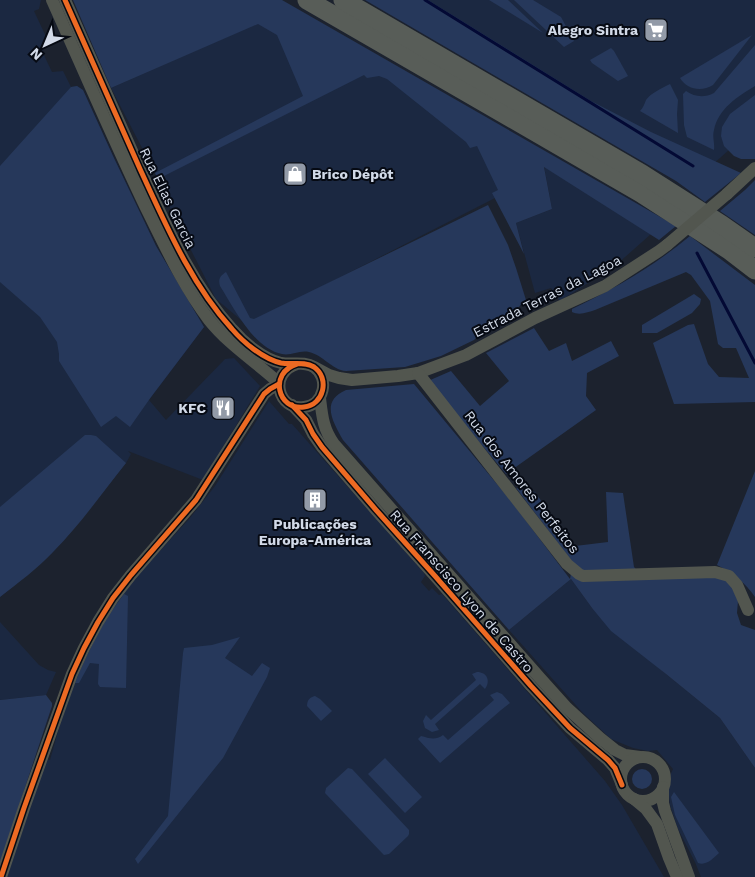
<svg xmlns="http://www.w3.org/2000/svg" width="755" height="877" viewBox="0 0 755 877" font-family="'Work Sans',sans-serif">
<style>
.built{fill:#1b2841}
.green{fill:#26385b}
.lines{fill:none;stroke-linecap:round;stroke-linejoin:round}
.stream{stroke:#030934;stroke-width:3}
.minor{stroke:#52564f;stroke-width:12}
.highway{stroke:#585d58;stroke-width:19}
.minor-bridge{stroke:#52564f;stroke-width:12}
.cycleway-casing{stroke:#060a13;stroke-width:8}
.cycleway{stroke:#ed6a23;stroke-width:5}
.labels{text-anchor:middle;stroke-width:4;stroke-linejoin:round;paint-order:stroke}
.poi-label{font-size:14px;font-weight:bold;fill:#d2dae8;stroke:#060a13;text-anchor:end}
.street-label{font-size:14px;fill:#d2dae8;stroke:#060a13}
</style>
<rect width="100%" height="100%" fill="#1c222e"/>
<g class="built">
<path d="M0,0H41L39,9L34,11L49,43L45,48L42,51L52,72L63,71L71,87L77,86L83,90L113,156L156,246L204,327L149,400L166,420L225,359L234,358L260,386L203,480L128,451L131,454L126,463L69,534L52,553L16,584L0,597Z"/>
<path d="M392,0H755V127L712,165Z"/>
<path d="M272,17L467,115L505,194L495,198L247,325L216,299L174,217L155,173L111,88Z"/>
<path d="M544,166L651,234L616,265L560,301L551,288L535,293L516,223L552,209Z"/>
<path d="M269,401L289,424H292L424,573L425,576L421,582L429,591L432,588L439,595L442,594L605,781L622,805L664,877H0V863L36,756L50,760L59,728L77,676L118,601L135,578L190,518L215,486Z"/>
<path d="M571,579L592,608L666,674L720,718L755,768V877H701L695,862L678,829L670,805L668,786L669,778L673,769L657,750L648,751L633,748L611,739L583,713L509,630Z"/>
<path d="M0,622L39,665L48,670L56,672L46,695L0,700Z"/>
</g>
<g class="green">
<path d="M73,0H282L676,226L659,240L544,167L552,209L516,223L524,254L492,193L498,190L477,146L470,148L466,142L387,79L379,76L367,78L364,75L158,179L155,173L303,96L277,35L258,24L111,88Z"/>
<path d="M365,0H428L591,101L651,132L741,173L705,202L676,181Z"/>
<path d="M489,0H508L543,33Z"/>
<path d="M514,0H533L561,17L574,41L564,47Z"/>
<path d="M752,35L713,85C702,92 687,90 680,78Z"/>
<path d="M755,45V86C738,96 718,109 714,130C712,137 715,143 714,150L687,137L684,125L683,94L686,91C695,97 704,98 714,93Z"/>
<path d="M611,48L614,51L628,76L618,81L592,63L590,60Z"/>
<path d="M670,84L678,100L677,114L678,133L640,111C643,108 644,105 646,100C651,93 662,88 670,84Z"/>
<path d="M77,86L83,90L113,156L156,246L204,327L151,397L130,427L116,416L101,427L59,361V354L57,342L40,317L0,282V166L71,87Z"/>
<path d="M755,95V159H741L734,156L724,146L721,136L722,127L730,114Z"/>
<path d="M755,180V235L720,211L745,190Z"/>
<path d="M488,205L508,245L516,268L526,300L522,303L515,312L483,331L474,340L441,356L405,367L346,371C332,370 323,355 309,352C299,350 291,356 282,354C254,349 234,308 220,286C218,279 220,276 226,272L249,316L250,318L254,319Z"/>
<path d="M690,236L755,285V402L674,404L653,343L688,325L694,324L708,364L719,377L749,378L736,348H723L718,344L710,301L691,275L686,272L595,310C588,312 580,316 572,312V309C614,289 654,266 690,236Z"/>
<path d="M694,294L701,299L700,304L692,313L657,333H642V325Z"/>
<path d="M534,328L549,351L566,343L572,361L611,341L619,356L587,373L586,396L596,410L506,474L428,381L451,371L480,406L509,381L486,353Z"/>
<path d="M414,384L511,501L570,579L573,563L516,488L535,492L561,529L575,546L608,542L606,492L623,493L634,567L644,578L716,575L729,580L738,601L737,613L741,625L755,630V768L720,718L666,674L611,631L592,608L571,579L509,630L343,440C333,422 320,401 346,390Z"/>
<path d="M85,435H91L96,436L126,463C102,493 80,525 53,552C37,569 18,583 0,597V507Z"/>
<path d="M755,471V597C746,583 732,573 717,565Z"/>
<path d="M124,594L128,596L126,688L100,687L98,684L99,664L90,663L79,683H75C88,651 103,621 124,594Z"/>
<path d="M240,637L225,658L252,676L262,663L270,668L267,677L223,758L138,864L135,859L168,816L183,653L184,648L212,645Z"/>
<path d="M477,672C487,672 491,681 485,689L480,684L435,724L439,730L432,732L425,728L423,721L426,715L431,720L476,680L472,674Z"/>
<path d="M497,692L502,694L510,703L501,710L440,763L418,739L421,736C429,738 435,741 443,735L448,740L494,700L490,695Z"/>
<path d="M46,695L52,703V706L0,863V700Z"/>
<path d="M315,696L320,699L332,711L321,721L307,706C307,700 310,697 315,696Z"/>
<path d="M385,758L422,797L405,813L368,774Z"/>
<path d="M348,768L352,769L409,830V834L408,836L389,854L384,855L382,853L325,793L326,788Z"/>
<circle cx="642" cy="779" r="10"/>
<path d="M674,792L719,853C713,858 707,866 698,863L675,815L671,797Z"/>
</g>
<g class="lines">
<g class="stream">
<path d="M425,0L693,166"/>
<path d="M697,253L755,363"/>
</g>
<g class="minor">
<path d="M52,0C83,69 113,139 146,208C165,246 183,286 209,320C229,345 256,362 279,383"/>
<path d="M65,0C90,57 115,113 140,169C166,225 191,284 232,329C243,342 263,359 281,363C292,365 304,361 314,367C330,378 324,405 304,407C278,411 268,373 297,364"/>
<path d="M727,194L755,168"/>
<path d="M316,368L329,375L339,378L352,380L398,376L418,373L466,355L535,318L605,286L659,251L667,245"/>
<path d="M418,373L567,564L579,574L583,576L715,572L729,576L737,585L748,610"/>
<path d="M320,398C322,415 323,429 334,444L540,678L567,708L600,738L615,750L625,755L640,757"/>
<path d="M292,405L306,420L313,434L322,447L376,510L435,576L531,686L570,728L608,760L615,768L622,785"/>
<circle cx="643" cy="779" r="22"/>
<path d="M663,787V803L665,811L689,877"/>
<path d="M634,799L646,809L657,824L669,858L677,877"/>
<path d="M1,877L24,808L72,674L84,648L98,622L113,598L131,575L196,500L264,394L270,389L279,384"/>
</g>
<g class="highway">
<path d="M307,0L641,193L729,250L755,270"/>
<path d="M343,0L642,174L722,225L755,248"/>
</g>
<path class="minor-bridge" d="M667,245L727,194"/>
<g class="cycleway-casing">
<g id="cycleway">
<path d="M65,0C90,57 115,113 140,169C166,225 191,284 232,329C243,342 263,359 281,363C292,365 304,361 314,367C330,378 324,405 304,407C278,411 268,373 297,364"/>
<path d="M292,405L306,420L313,434L322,447L376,510L435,576L531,686L570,728L608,760L615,768L622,785"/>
<path d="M1,877L24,808L72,674L84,648L98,622L113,598L131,575L196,500L264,394L270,389L279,384"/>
</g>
</g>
<use href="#cycleway" class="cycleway"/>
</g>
<defs>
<g id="supermarket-square" transform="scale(1.25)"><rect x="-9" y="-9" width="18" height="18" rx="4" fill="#929aa7" stroke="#060a13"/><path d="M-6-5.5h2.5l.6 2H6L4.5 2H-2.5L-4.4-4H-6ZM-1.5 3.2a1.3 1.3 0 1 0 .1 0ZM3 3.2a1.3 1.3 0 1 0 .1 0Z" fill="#fff"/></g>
<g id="shop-square" transform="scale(1.25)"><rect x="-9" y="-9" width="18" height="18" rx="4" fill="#929aa7" stroke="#060a13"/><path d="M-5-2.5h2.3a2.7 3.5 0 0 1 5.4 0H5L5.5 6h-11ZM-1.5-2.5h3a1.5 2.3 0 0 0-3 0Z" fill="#fff"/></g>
<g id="restaurant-square" transform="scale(1.25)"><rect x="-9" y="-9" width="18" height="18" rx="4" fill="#929aa7" stroke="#060a13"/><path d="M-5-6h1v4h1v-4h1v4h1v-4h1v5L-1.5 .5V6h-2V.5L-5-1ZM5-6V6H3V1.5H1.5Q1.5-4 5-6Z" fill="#fff"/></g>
<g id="building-square" transform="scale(1.25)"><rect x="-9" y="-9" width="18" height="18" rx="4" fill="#929aa7" stroke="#060a13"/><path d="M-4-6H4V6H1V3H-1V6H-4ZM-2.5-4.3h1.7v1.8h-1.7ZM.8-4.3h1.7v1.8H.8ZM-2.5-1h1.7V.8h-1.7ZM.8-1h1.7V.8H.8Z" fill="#fff"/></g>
</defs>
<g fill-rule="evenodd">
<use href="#supermarket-square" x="656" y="30"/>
<use href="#shop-square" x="295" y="174"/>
<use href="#restaurant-square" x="223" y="408"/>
<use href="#building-square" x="315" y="500"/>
</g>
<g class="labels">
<g class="poi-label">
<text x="638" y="35">Alegro Sintra</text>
<text x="312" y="179" text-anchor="start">Brico Dépôt</text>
<text x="206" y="413">KFC</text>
<text x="315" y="529" text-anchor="middle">Publicações<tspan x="315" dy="16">Europa-América</tspan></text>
</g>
<g class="street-label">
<text transform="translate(168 198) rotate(64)" y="5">Rua Elias Garcia</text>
<text transform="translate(547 296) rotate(-27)" y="5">Estrada Terras da Lagoa</text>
<text transform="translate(522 482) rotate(52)" y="5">Rua dos Amores Perfeitos</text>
<text transform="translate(462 591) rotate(49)" y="5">Rua Franscisco Lyon de Castro</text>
</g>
</g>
<g transform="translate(45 45) rotate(224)" stroke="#060a13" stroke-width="4" paint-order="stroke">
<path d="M0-4L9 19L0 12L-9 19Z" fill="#d2dae8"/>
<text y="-8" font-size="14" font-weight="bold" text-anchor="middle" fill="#d2dae8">N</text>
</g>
</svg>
